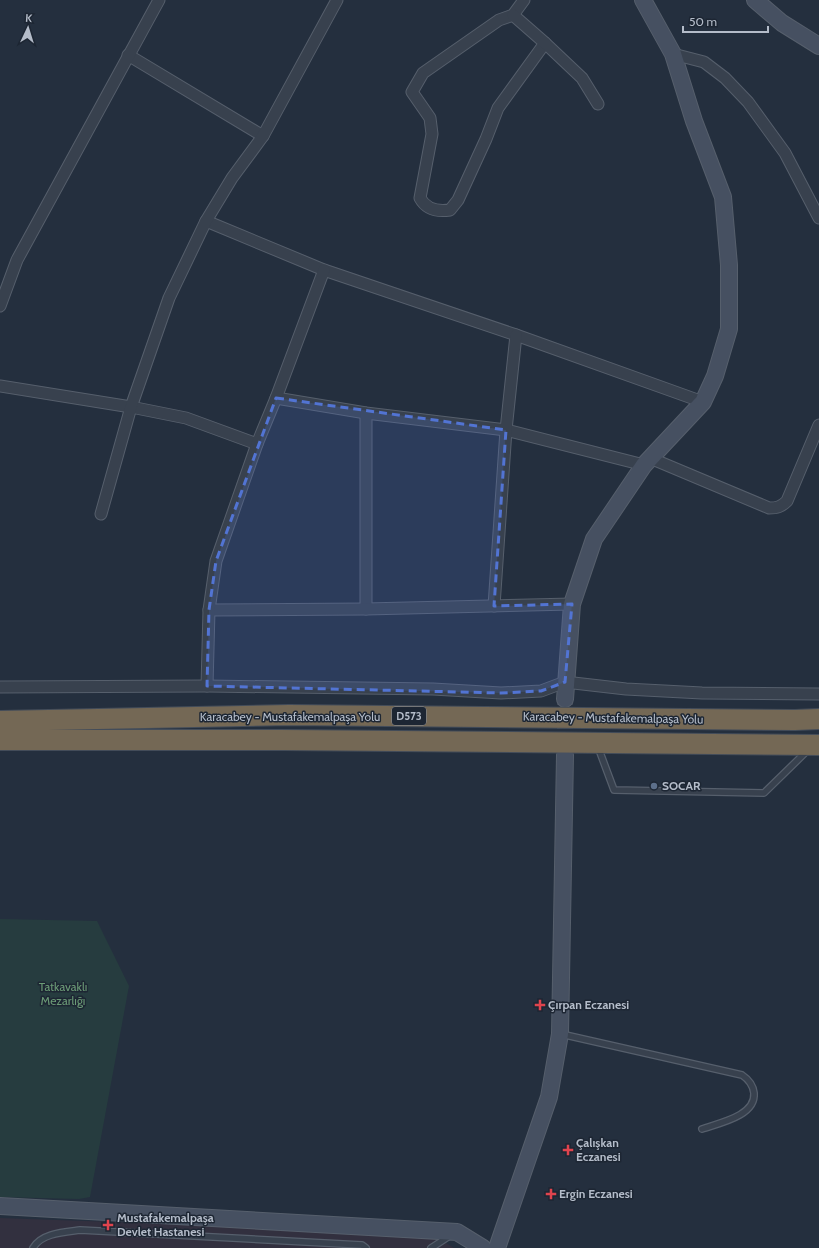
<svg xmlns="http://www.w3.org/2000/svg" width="819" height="1248" viewBox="0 0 819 1248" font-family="Cabin,sans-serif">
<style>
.medical{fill:#32303f}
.green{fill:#263c3f}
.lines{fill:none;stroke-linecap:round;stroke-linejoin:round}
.secondary-tunnel{stroke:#3a4453;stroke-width:16;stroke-dasharray:16 8;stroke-linecap:butt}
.lane-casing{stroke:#565f6c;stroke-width:8}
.street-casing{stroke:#565f6c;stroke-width:13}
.secondary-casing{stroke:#565f6c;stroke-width:18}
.highway-casing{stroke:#434c59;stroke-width:22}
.lane{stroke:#38414e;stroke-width:5.5}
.street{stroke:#38414e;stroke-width:11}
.secondary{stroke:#465061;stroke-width:16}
.highway{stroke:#746855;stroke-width:20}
.marked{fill:#5274d3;fill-opacity:0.2;stroke:#5274d3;stroke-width:3;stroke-dasharray:8 5;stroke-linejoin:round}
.service-dot{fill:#5c6f8a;stroke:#1d2633;stroke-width:1.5}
.health-dot{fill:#e0444e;stroke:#1d2633;stroke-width:1.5}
.labels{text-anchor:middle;stroke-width:3;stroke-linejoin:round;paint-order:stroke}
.shield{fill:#1d2633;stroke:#878f9c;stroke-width:1}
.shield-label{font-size:11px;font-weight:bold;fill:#b4bcc9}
.street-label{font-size:12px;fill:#b4bcc9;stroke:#1d2633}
.poi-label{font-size:12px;font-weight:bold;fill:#b4bcc9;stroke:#1d2633;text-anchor:start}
.park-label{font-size:12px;fill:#6b9a76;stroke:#1d2633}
</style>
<rect width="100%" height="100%" fill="#242f3e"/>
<path class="medical" d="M0,1218L430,1233L454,1248H0Z"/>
<path class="green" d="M0,919L97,921L129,986L90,1197L79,1199L0,1197Z"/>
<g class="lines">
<path class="secondary-tunnel" d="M565,753V699"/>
<g class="lane-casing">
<g id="lane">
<path d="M598,747L614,790L764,793L808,750"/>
<path d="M561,1034L742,1075C748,1079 753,1085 754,1093C756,1116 719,1123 702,1129"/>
<path d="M33,1248C41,1233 65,1232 80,1230L362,1245L366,1248"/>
<path d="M431,1248L451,1235"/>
</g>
</g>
<g class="street-casing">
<g id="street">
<path d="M524,0L513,15L499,20L423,73L412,92L430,118L432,134L420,198C426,209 437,212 450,210L458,200L486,139L498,108L545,43"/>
<path d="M513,15L545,43L582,78L598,104"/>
<path d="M673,54L704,62L725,78L748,102L785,153L819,218"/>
<path d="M128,55L263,136"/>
<path d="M206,221L324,270L516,335L703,402"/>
<path d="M0,306L17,260L159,0"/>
<path d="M0,386L131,407L186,418L257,444"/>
<path d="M276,398L366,413L506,430L644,465"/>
<path d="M650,458L769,508C777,508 781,507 787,501L819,425"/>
<path d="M101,514L131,407L169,298L206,221L232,178L263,136L337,0"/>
<path d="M494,606L506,430L516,335"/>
<path d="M366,609V413"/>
<path d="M209,610L366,609L572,604"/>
<path d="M207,686L209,610L216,561L257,444L276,398L324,270"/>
<path d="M0,687L207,686L433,689L501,693L541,691L565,682L626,689L702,693L819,694"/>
</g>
</g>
<g class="secondary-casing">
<g id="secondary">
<path d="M755,0L782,23L819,46"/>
<path d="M565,699L572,604L594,539L644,465L703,402L715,376L729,329V265L723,197L694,121L673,54L643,0"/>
<path d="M0,1206L457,1232L483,1248"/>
<path d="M497,1248L549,1097L560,1034L565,755"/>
</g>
</g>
<g class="highway-casing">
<g id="highway">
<path d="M0,721L289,715L795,720L819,719"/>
<path d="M0,740H283L819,745"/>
</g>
</g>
<use href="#lane" class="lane"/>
<use href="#street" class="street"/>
<use href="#secondary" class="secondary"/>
<use href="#highway" class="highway"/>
</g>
<path class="marked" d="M276,398L506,430L494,606L572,604L565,682L541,691L501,693L207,686L209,610L216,561Z"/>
<circle class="service-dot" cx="654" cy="786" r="4"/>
<g class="health-dot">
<path d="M538 999h4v4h4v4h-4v4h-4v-4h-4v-4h4z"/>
<path d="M566 1144h4v4h4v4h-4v4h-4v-4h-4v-4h4z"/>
<path d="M549 1188h4v4h4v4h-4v4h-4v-4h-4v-4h4z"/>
<path d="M106 1219h4v4h4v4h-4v4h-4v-4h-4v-4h4z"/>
</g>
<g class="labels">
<rect class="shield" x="392" y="707" width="34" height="18" rx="3"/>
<g class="shield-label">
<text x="409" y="720">D573</text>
</g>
<g class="street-label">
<text x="290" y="721">Karacabey - Mustafakemalpaşa Yolu</text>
<text transform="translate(613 718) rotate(1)" y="4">Karacabey - Mustafakemalpaşa Yolu</text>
</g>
<g class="poi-label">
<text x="662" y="790">SOCAR</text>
<text x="548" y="1009">Çırpan Eczanesi</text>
<text x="576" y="1147">Çalışkan<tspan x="576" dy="14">Eczanesi</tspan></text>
<text x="559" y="1198">Ergin Eczanesi</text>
<text x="117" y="1222">Mustafakemalpaşa<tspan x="117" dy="14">Devlet Hastanesi</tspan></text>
</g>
<g class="park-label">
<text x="63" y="991">Tatkavaklı<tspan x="63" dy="14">Mezarlığı</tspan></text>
</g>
</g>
<g transform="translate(28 28) rotate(4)" stroke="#1d2633" stroke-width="3" paint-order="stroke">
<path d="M0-3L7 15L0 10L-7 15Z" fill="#b4bcc9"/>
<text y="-6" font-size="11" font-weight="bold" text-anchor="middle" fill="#b4bcc9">K</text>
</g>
<path d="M683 26v6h85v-6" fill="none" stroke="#b4bcc9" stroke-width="2"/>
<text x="689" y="26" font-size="12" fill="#b4bcc9" stroke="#1d2633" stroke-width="3" paint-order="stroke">50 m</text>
</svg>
